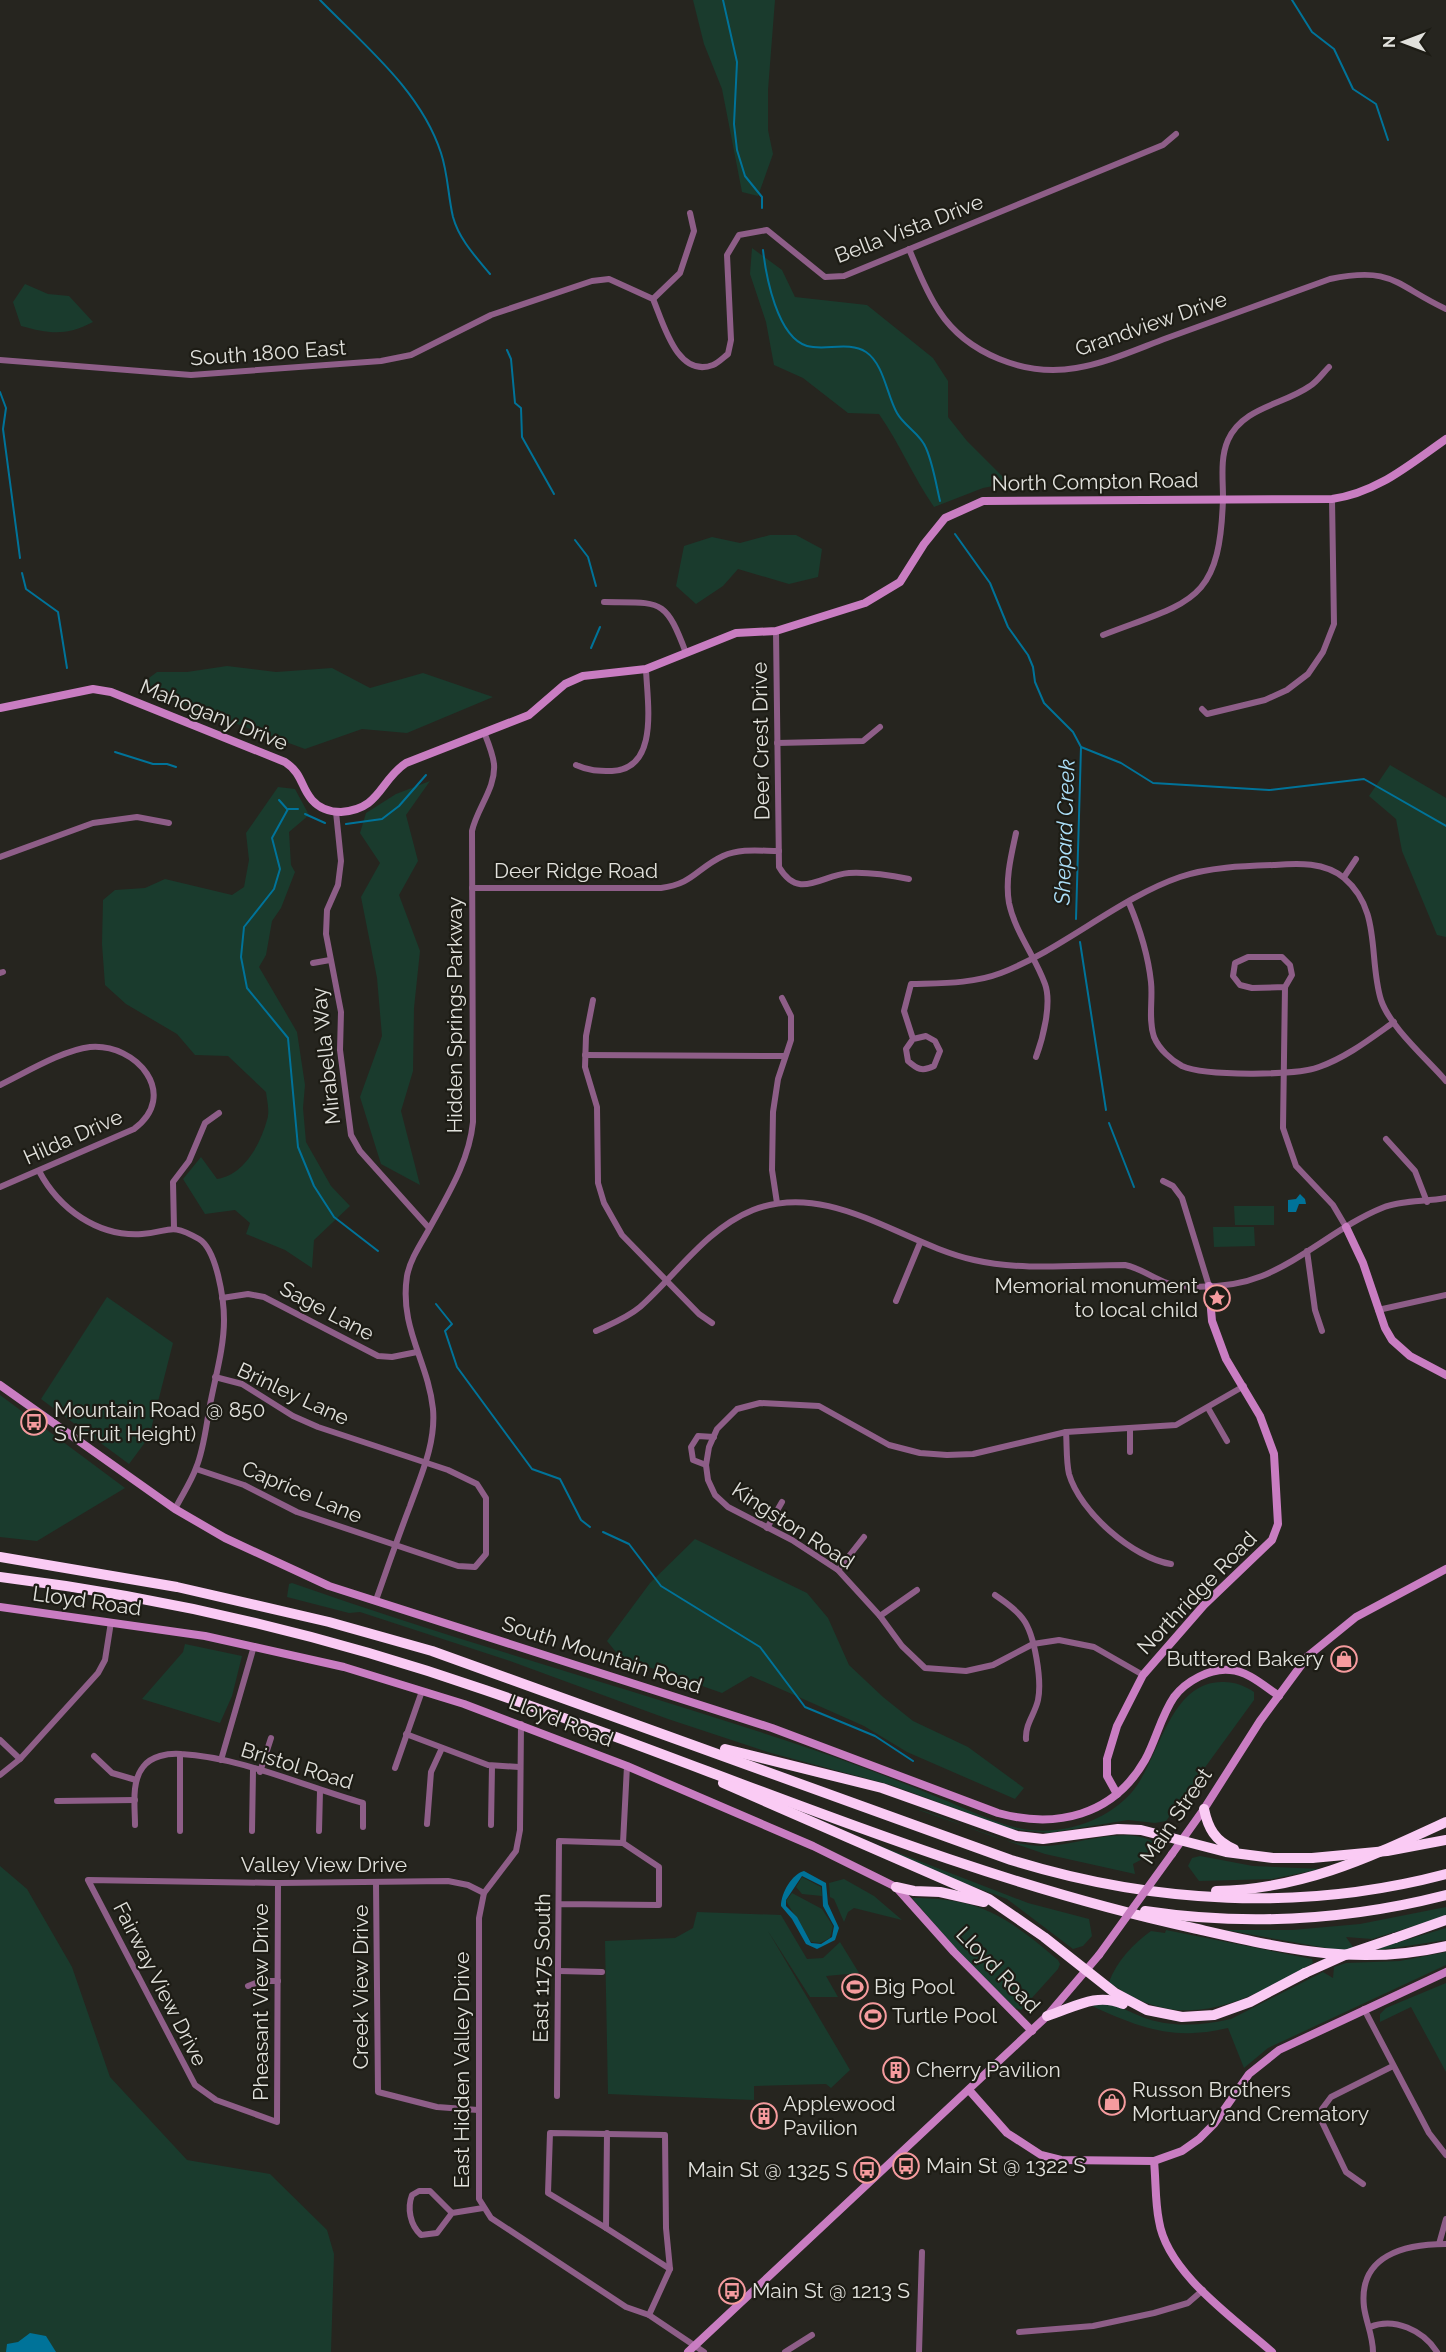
<svg xmlns="http://www.w3.org/2000/svg" width="1446" height="2352" viewBox="0 0 1446 2352" font-family="Raleway,sans-serif">
<style>
.green{fill:#1a3b2d}
.water{fill:#007399;fill-rule:evenodd}
.lines{fill:none;stroke-linecap:round;stroke-linejoin:round}
.stream{stroke:#007399;stroke-width:2}
.street{stroke:#8e5e88;stroke-width:6}
.secondary{stroke:#c97dc2;stroke-width:8}
.highway{stroke:#facbf4;stroke-width:10}
.secondary-bridge{stroke:#c97dc2;stroke-width:8}
.highway-bridge{stroke:#facbf4;stroke-width:10}
.labels{text-anchor:middle;stroke-width:4.5;stroke-linejoin:round;paint-order:stroke}
.street-label{font-size:21px;fill:#e1e1dc;stroke:#1d1c15}
.poi-label{font-size:21px;fill:#e1e1dc;stroke:#1d1c15;text-anchor:start}
.water-label{font-size:22px;font-style:italic;fill:#ace0fa;stroke:#1d1c15}
</style>
<rect width="100%" height="100%" fill="#26251f"/>
<g class="green">
<path d="M693,0H775L768,90V130L773,154L758,196L742,192L722,89L704,44Z"/>
<path d="M752,248L782,270L795,297L867,305L933,358L948,381V417L967,441L1009,483L983,488L934,507C913,477 900,444 879,414L848,413L803,378L774,365L766,322L750,274Z"/>
<path d="M25,284L48,294L69,296L93,322C66,336 50,334 21,326L13,302Z"/>
<path d="M770,535H796L822,549L818,577L789,584L738,569L723,586L696,604L676,586L684,546L712,537L740,543Z"/>
<path d="M227,666L276,672L332,668L370,688L423,673L493,697L407,733L362,729L305,749L180,703L141,684L157,672H187Z"/>
<path d="M1390,765L1446,798V937L1437,935L1402,851L1396,819L1369,796Z"/>
<path d="M430,781L406,815L418,861L399,895L420,951L414,1008L413,1071L401,1111L420,1185L381,1164L360,1097L382,1036L377,978L361,897L380,863L360,833L366,813L396,794Z"/>
<path d="M278,787L295,789L309,815L289,832L291,865L295,872L281,908L272,921L266,955L259,967L297,1032L305,1085L303,1108L306,1142L331,1186L350,1206L314,1240L312,1268L285,1250L246,1234L250,1223L235,1210L205,1214L183,1179L201,1157L217,1179C244,1175 260,1145 267,1120C270,1111 267,1101 266,1092L228,1056L195,1055L177,1034L126,1004L105,985L102,944L103,900L115,890L145,888L165,879L232,895L244,887L249,860L246,833Z"/>
<path d="M1234,1206H1274V1225H1235Z"/>
<path d="M1213,1227H1254L1255,1246L1214,1247Z"/>
<path d="M107,1297L173,1343L149,1437L129,1464L41,1399Z"/>
<path d="M0,1395L125,1488L37,1541L0,1537Z"/>
<path d="M695,1539L807,1593L828,1618L849,1665L883,1697L913,1721L968,1747L1024,1788L1015,1799L907,1752L864,1726L751,1676L722,1693L620,1657L607,1641L650,1583Z"/>
<path d="M292,1583C465,1644 637,1690 811,1749C855,1764 899,1781 942,1799C967,1809 992,1822 1018,1828C1057,1837 1105,1823 1132,1792C1160,1759 1169,1680 1224,1682C1235,1682 1245,1686 1254,1692V1700L1166,1821L1155,1823L1128,1820L1049,1833L1011,1829L891,1785L771,1753L668,1719L510,1661L360,1612L349,1613L287,1597L289,1584Z"/>
<path d="M185,1644L242,1656L232,1696L220,1723L142,1699L183,1652Z"/>
<path d="M913,1808C957,1819 1001,1847 1046,1846C1079,1845 1121,1826 1152,1841C1152,1854 1145,1858 1133,1864L1135,1874L1045,1854Z"/>
<path d="M834,1828L1028,1903L1089,1919L1092,1936L1083,1946L1073,1949L1007,1899L931,1871Z"/>
<path d="M1200,1856L1253,1866L1321,1869L1272,1879L1199,1881L1188,1866L1192,1858Z"/>
<path d="M0,1866L27,1889L72,1967L110,2077L187,2160L270,2174L327,2230L334,2254L331,2352H0Z"/>
<path d="M802,1877L821,1887L822,1896L802,1894L796,1887Z"/>
<path d="M844,1879L874,1896L902,1920L854,1908L848,1912L844,1922L834,1899L830,1897L829,1883Z"/>
<path d="M792,1893L822,1909L833,1926L830,1938L820,1943L811,1942L786,1901Z"/>
<path d="M912,1898C981,1898 1007,1917 1058,1960L1060,1964L1058,1969L1021,2010L1015,2008L963,1957Z"/>
<path d="M1446,1907V1916L1372,1939L1346,1937L1353,1947L1343,1951L1226,1930H1292L1360,1924Z"/>
<path d="M697,1912L781,1915L807,1959L823,1958L840,1942L859,1973L826,1976L838,1997H810L768,1931L850,2070L831,2088L826,2084L754,2086V2100L608,2094L605,1941L675,1938L693,1928Z"/>
<path d="M1446,1928V1940L1380,1950L1379,1948Z"/>
<path d="M1166,1930L1312,1959L1313,1963C1243,2003 1182,2036 1109,1982C1117,1961 1133,1944 1151,1931L1165,1933Z"/>
<path d="M1446,1952V1965L1268,2048L1244,2068L1228,2028C1174,2041 1140,2028 1092,2006C1112,1998 1135,2017 1155,2021C1180,2027 1206,2025 1231,2019L1323,1972L1333,1978L1334,1967L1346,1963L1400,1961Z"/>
<path d="M1446,1983V2072L1411,2007L1380,2022V2014L1386,2008Z"/>
</g>
<g class="water">
<path d="M1300,1194L1305,1199L1306,1204H1299L1296,1212H1288V1200L1296,1199Z"/>
<path d="M804,1871L826,1883L828,1904L839,1928L835,1940L817,1949L806,1944L792,1919L781,1906C781,1893 792,1874 804,1871ZM802,1876L822,1886L823,1906L834,1926L832,1937L821,1944L811,1943L797,1917L786,1906V1900Z"/>
<path d="M867,1981L868,1992L843,1993V1983Z"/>
<path d="M30,2333L46,2336L56,2352H6L7,2344L18,2342Z"/>
</g>
<g class="lines">
<g class="stream">
<path d="M320,0C365,46 421,91 441,153C448,174 448,196 453,217C459,239 475,256 490,274"/>
<path d="M723,0L737,62L734,124L737,150L745,176L762,197V208"/>
<path d="M1292,0L1312,32L1334,49L1353,89L1376,104L1388,140"/>
<path d="M763,250C766,276 777,337 807,346C825,351 849,341 866,352C884,364 887,396 897,413C904,426 921,434 926,448C933,464 936,484 940,501"/>
<path d="M507,350L511,359L515,403L521,408L522,437L554,494"/>
<path d="M0,392L6,408L3,429L20,558"/>
<path d="M955,534L990,583L1008,627L1028,655L1033,667L1035,682L1044,703L1073,732L1081,747L1076,919"/>
<path d="M575,540L588,557L596,586"/>
<path d="M22,573L26,589L58,612L67,668"/>
<path d="M591,648L600,627"/>
<path d="M1081,747L1121,763L1153,783L1269,790L1364,779L1446,826"/>
<path d="M115,752L153,764H167L176,767"/>
<path d="M279,800L287,809"/>
<path d="M298,809H288L272,838L280,869L274,889L244,927L241,957L247,988L288,1038L298,1147L314,1186L334,1217L378,1251"/>
<path d="M305,814L325,823"/>
<path d="M346,824L382,819L399,806L426,775"/>
<path d="M1080,942L1106,1110"/>
<path d="M1109,1123L1134,1187"/>
<path d="M436,1304L452,1324L445,1331L457,1367L532,1469L560,1479L581,1520L590,1527"/>
<path d="M603,1532L629,1544L661,1586L760,1647L805,1707L875,1736L913,1761"/>
</g>
<g class="street">
<path d="M909,249C918,270 926,292 939,311C967,354 1026,377 1076,368C1107,363 1137,349 1167,338C1221,318 1276,299 1330,279C1393,266 1395,285 1446,309"/>
<path d="M653,299L680,273L694,231L690,213"/>
<path d="M0,360L191,375L381,361L411,355L491,315L592,281L609,279L653,299C663,322 677,379 713,365C718,363 724,357 728,354L731,340L727,255L739,235L767,230L825,277L844,276L1163,145L1176,134"/>
<path d="M604,602C661,603 665,597 686,653"/>
<path d="M776,631L779,867C799,901 821,875 849,873C869,872 889,875 909,879"/>
<path d="M1103,635C1191,601 1220,604 1223,498C1223,479 1220,458 1228,440C1243,407 1283,405 1310,386C1317,382 1323,373 1329,367"/>
<path d="M1202,709L1207,714L1265,700L1287,690L1308,674L1323,652L1334,624L1332,499"/>
<path d="M777,743L863,741L880,727"/>
<path d="M576,765C589,771 598,771 612,771C660,769 647,701 646,669"/>
<path d="M336,812L341,861L338,885L327,910L326,934L341,1012L340,1050L351,1135L360,1151L429,1228"/>
<path d="M1016,833C1011,856 1005,880 1009,903C1015,932 1035,956 1045,984C1052,1003 1043,1038 1036,1057"/>
<path d="M0,857L93,823L137,817L169,823"/>
<path d="M1344,877L1356,859"/>
<path d="M472,888H661C693,884 697,868 723,856C741,848 760,851 779,851"/>
<path d="M1129,903C1140,929 1148,954 1151,982C1153,1000 1148,1019 1154,1037C1159,1049 1171,1060 1182,1066C1204,1076 1297,1076 1319,1067C1347,1057 1370,1039 1394,1022"/>
<path d="M313,963L330,960"/>
<path d="M0,973L3,972"/>
<path d="M1285,987L1252,988L1240,985L1233,976L1235,963L1248,957H1282L1290,965L1292,975L1285,987L1283,1128L1296,1166L1333,1205L1346,1227"/>
<path d="M593,1000L586,1036L585,1067L597,1107L598,1183L604,1203L622,1235L699,1314L712,1323"/>
<path d="M913,1039L906,1049L908,1061C917,1069 922,1072 934,1066L940,1051L935,1041L926,1036L913,1039L904,1011L911,984C941,983 972,984 1001,973C1063,949 1119,898 1180,877C1209,867 1244,866 1275,865C1298,863 1325,862 1344,878C1382,910 1368,958 1381,1000C1390,1027 1427,1059 1446,1081"/>
<path d="M585,1055L784,1056"/>
<path d="M0,1085C25,1073 63,1050 90,1047C137,1043 180,1095 134,1129L0,1187"/>
<path d="M1386,1139L1415,1171L1427,1202"/>
<path d="M39,1171C59,1209 98,1237 142,1234C171,1232 169,1222 199,1239C217,1250 224,1300 224,1320C224,1348 215,1378 210,1405C206,1426 204,1449 196,1468C191,1482 182,1495 175,1509"/>
<path d="M1163,1181L1173,1186L1182,1198L1209,1286"/>
<path d="M777,1203L772,1170L773,1112L778,1079L791,1040V1016L782,998"/>
<path d="M174,1228L173,1182L189,1161L205,1123L219,1113"/>
<path d="M1307,1251L1315,1310L1322,1331"/>
<path d="M222,1298L248,1294L264,1297L378,1356L392,1357L417,1352"/>
<path d="M896,1301L920,1243"/>
<path d="M1378,1310L1446,1295"/>
<path d="M596,1331C611,1324 627,1318 640,1307C677,1274 706,1229 753,1210C830,1180 902,1244 974,1260C1022,1271 1076,1265 1125,1265C1145,1269 1159,1284 1180,1286C1207,1288 1237,1286 1262,1276C1304,1259 1340,1225 1382,1208C1401,1200 1426,1202 1446,1198"/>
<path d="M1208,1408L1227,1441"/>
<path d="M1130,1428V1452"/>
<path d="M1066,1432C1067,1445 1066,1461 1069,1474C1080,1512 1133,1558 1171,1564"/>
<path d="M706,1465L693,1460L691,1447L698,1436L714,1437"/>
<path d="M196,1469L244,1485L297,1512L458,1566L475,1567L486,1554V1498L477,1484L448,1470L318,1427L293,1416L242,1384L215,1377"/>
<path d="M767,1528L782,1502"/>
<path d="M838,1570L864,1537"/>
<path d="M995,1595C1005,1602 1016,1609 1023,1619C1035,1635 1042,1681 1038,1700C1035,1714 1025,1724 1026,1739"/>
<path d="M376,1600C387,1569 398,1537 410,1506C421,1475 436,1443 433,1409C428,1361 399,1328 407,1276C410,1260 420,1245 428,1231C447,1196 469,1162 473,1122L472,831C477,808 496,788 494,764C493,754 488,742 484,732"/>
<path d="M880,1616L917,1590"/>
<path d="M1143,1675L1094,1647L1059,1640L1033,1644L993,1665L966,1671L925,1668L902,1646L880,1616L838,1570L792,1540L728,1507L715,1495L708,1480L706,1465L709,1447L717,1429L737,1409L760,1403L819,1406L889,1445L920,1453L947,1455L973,1454L1066,1432L1176,1425L1244,1386"/>
<path d="M521,1724L520,1830L516,1851L484,1893L479,1918V2199L491,2218L626,2307L649,2315L704,2352"/>
<path d="M406,1734L488,1765L519,1767"/>
<path d="M0,1740L20,1759"/>
<path d="M94,1756L112,1773L136,1780"/>
<path d="M221,1760L254,1646"/>
<path d="M395,1768L422,1691"/>
<path d="M260,1772L271,1738"/>
<path d="M0,1775L20,1759L98,1673L105,1660L111,1622"/>
<path d="M57,1801L135,1800"/>
<path d="M427,1824L431,1772L442,1748"/>
<path d="M135,1825C135,1807 131,1782 143,1767C151,1756 168,1753 181,1754C240,1757 306,1787 363,1803V1827"/>
<path d="M491,1825L492,1766"/>
<path d="M180,1831V1754"/>
<path d="M252,1831L253,1770"/>
<path d="M319,1831L320,1791"/>
<path d="M623,1843L627,1766"/>
<path d="M376,1882L378,2092L437,2107L478,2110"/>
<path d="M278,1883L277,2122L216,2100L195,2085L88,1880L278,1883L448,1881L468,1885L484,1893"/>
<path d="M559,1971L602,1972"/>
<path d="M248,1986L261,1981H278"/>
<path d="M1364,2009L1429,2133L1446,2155"/>
<path d="M557,2096L559,1841L623,1843L659,1867V1905L560,1904"/>
<path d="M607,2133L606,2228L670,2269"/>
<path d="M1363,2184L1346,2172L1322,2122V2109L1331,2097L1393,2066"/>
<path d="M452,2213L437,2233L421,2235C410,2225 407,2208 412,2195L419,2191H430L452,2213L483,2208"/>
<path d="M606,2228L548,2193L550,2133L665,2135L666,2228L670,2269L649,2315"/>
<path d="M1439,2244L1446,2219"/>
<path d="M1370,2327C1394,2317 1423,2330 1437,2352"/>
<path d="M1019,2332L1093,2326L1154,2313L1188,2303L1203,2290"/>
<path d="M785,2352L812,2335"/>
<path d="M919,2352L922,2252"/>
<path d="M1373,2352C1373,2336 1366,2322 1364,2307C1358,2255 1405,2244 1446,2244"/>
</g>
<g class="secondary">
<path d="M0,708L93,689L111,692L285,762C303,774 300,786 312,800C319,808 330,812 341,812C381,809 379,781 406,763L529,715L565,684L583,676L646,669L736,633L776,631L865,603L900,582L924,544L945,518L983,501L1332,499C1377,493 1410,464 1446,439"/>
<path d="M1346,1227L1363,1263L1385,1328L1392,1340L1410,1356L1446,1375"/>
<path d="M0,1385L175,1509L225,1538L329,1586L772,1728L998,1813C1056,1829 1113,1816 1145,1760C1156,1740 1161,1716 1174,1697C1186,1681 1210,1668 1230,1670C1248,1671 1264,1686 1279,1696"/>
<path d="M0,1607L205,1636L344,1667L464,1704L627,1766L813,1846L896,1887L954,1952L1032,2031"/>
<path d="M1117,1794L1107,1776V1759L1117,1726L1143,1675L1204,1605L1272,1540L1278,1524L1274,1454L1260,1416L1226,1359L1212,1321L1209,1286"/>
<path d="M1172,1854L1204,1809L1260,1721L1308,1656L1356,1617L1446,1569"/>
<path d="M969,2090L1007,2133L1041,2155L1061,2160L1154,2161L1182,2151L1199,2139L1214,2124L1249,2074L1279,2050L1446,1972"/>
<path d="M1154,2161C1156,2181 1155,2202 1159,2221C1167,2273 1235,2319 1272,2352"/>
<path d="M688,2352L1047,2016L1099,1955"/>
</g>
<g class="highway">
<path d="M0,1557L177,1587L329,1622L432,1651L1011,1860C1153,1904 1302,1912 1446,1874"/>
<path d="M0,1577C164,1597 329,1636 485,1690C720,1770 949,1875 1193,1928C1281,1948 1356,1967 1446,1946"/>
<path d="M725,1749L882,1788L1017,1836L1043,1839L1118,1829L1141,1830L1226,1852L1273,1858H1312"/>
<path d="M723,1783L989,1899L1044,1937L1115,1993L1147,2010L1182,2017L1214,2015L1250,2002L1305,1973"/>
<path d="M1204,1809C1208,1828 1215,1841 1234,1849"/>
<path d="M896,1887L914,1891L940,1892L984,1902"/>
<path d="M1216,1891C1304,1889 1368,1858 1446,1822"/>
<path d="M1145,1911C1245,1926 1348,1920 1446,1895"/>
<path d="M1395,1938L1446,1920"/>
<path d="M1047,2016C1073,2008 1096,1992 1123,2004"/>
</g>
<path class="secondary-bridge" d="M1099,1955L1172,1854"/>
<g class="highway-bridge">
<path d="M1312,1858L1387,1851L1446,1840"/>
<path d="M1305,1973L1345,1955L1395,1938"/>
</g>
</g>
<defs>
<g id="sight-ring" transform="scale(1.35)"><circle r="9.5" fill="#1d1c15" stroke="#f59b9e" stroke-width="1.5"/><path d="M0-6L1.8-2.2L6-1.7L2.9 1.2L3.7 5.4L0 3.3L-3.7 5.4L-2.9 1.2L-6-1.7L-1.8-2.2Z" fill="#f59b9e"/></g>
<g id="bus-ring" transform="scale(1.35)"><circle r="9.5" fill="#1d1c15" stroke="#f59b9e" stroke-width="1.5"/><path d="M-5-6H5V4H4V6H2V4H-2V6H-4V4H-5ZM-3.5-4V0h7V-4ZM-3.5 1.2v1.5H-2V1.2ZM2 1.2v1.5H3.5V1.2Z" fill="#f59b9e"/></g>
<g id="shop-ring" transform="scale(1.35)"><circle r="9.5" fill="#1d1c15" stroke="#f59b9e" stroke-width="1.5"/><path d="M-5-2.5h2.3a2.7 3.5 0 0 1 5.4 0H5L5.5 6h-11ZM-1.5-2.5h3a1.5 2.3 0 0 0-3 0Z" fill="#f59b9e"/></g>
<g id="stadium-ring" transform="scale(1.35)"><circle r="9.5" fill="#1d1c15" stroke="#f59b9e" stroke-width="1.5"/><path d="M0-5a6.5 5 0 1 0 0 10a6.5 5 0 1 0 0-10ZM-3.5-1.8h7v3.6h-7Z" fill="#f59b9e"/></g>
<g id="building-ring" transform="scale(1.35)"><circle r="9.5" fill="#1d1c15" stroke="#f59b9e" stroke-width="1.5"/><path d="M-4-6H4V6H1V3H-1V6H-4ZM-2.5-4.3h1.7v1.8h-1.7ZM.8-4.3h1.7v1.8H.8ZM-2.5-1h1.7V.8h-1.7ZM.8-1h1.7V.8H.8Z" fill="#f59b9e"/></g>
</defs>
<g fill-rule="evenodd">
<use href="#sight-ring" x="1217" y="1298"/>
<use href="#bus-ring" x="34" y="1422"/>
<use href="#shop-ring" x="1344" y="1659"/>
<use href="#stadium-ring" x="855" y="1987"/>
<use href="#stadium-ring" x="873" y="2016"/>
<use href="#building-ring" x="896" y="2070"/>
<use href="#shop-ring" x="1112" y="2102"/>
<use href="#building-ring" x="764" y="2116"/>
<use href="#bus-ring" x="906" y="2166"/>
<use href="#bus-ring" x="867" y="2170"/>
<use href="#bus-ring" x="732" y="2291"/>
</g>
<g class="labels">
<g class="street-label">
<text transform="translate(909 229) rotate(-21)" y="7">Bella Vista Drive</text>
<text transform="translate(1151 324) rotate(-19)" y="7">Grandview Drive</text>
<text transform="translate(268 353) rotate(-4)" y="7">South 1800 East</text>
<text transform="translate(1095 482) rotate(-1)" y="7">North Compton Road</text>
<text transform="translate(214 715) rotate(22)" y="7">Mahogany Drive</text>
<text transform="translate(761 741) rotate(-91)" y="7">Deer Crest Drive</text>
<text x="576" y="878">Deer Ridge Road</text>
<text transform="translate(455 1015) rotate(-90)" y="7">Hidden Springs Parkway</text>
<text transform="translate(326 1056) rotate(-96)" y="7">Mirabella Way</text>
<text transform="translate(73 1137) rotate(-24)" y="7">Hilda Drive</text>
<text transform="translate(327 1311) rotate(28)" y="7">Sage Lane</text>
<text transform="translate(293 1394) rotate(25)" y="7">Brinley Lane</text>
<text transform="translate(302 1492) rotate(23)" y="7">Caprice Lane</text>
<text transform="translate(793 1526) rotate(33)" y="7">Kingston Road</text>
<text transform="translate(1197 1593) rotate(-46)" y="7">Northridge Road</text>
<text transform="translate(87 1601) rotate(8)" y="7">Lloyd Road</text>
<text transform="translate(602 1655) rotate(18)" y="7">South Mountain Road</text>
<text transform="translate(561 1721) rotate(21)" y="7">Lloyd Road</text>
<text transform="translate(297 1766) rotate(17)" y="7">Bristol Road</text>
<text transform="translate(1176 1816) rotate(-56)" y="7">Main Street</text>
<text x="324" y="1872">Valley View Drive</text>
<text transform="translate(542 1968) rotate(-89)" y="7">East 1175 South</text>
<text transform="translate(998 1970) rotate(46)" y="7">Lloyd Road</text>
<text transform="translate(160 1984) rotate(63)" y="7">Fairway View Drive</text>
<text transform="translate(361 1987) rotate(-90)" y="7">Creek View Drive</text>
<text transform="translate(261 2002) rotate(-90)" y="7">Pheasant View Drive</text>
<text transform="translate(462 2070) rotate(-90)" y="7">East Hidden Valley Drive</text>
</g>
<g class="poi-label">
<text x="1198" y="1293" text-anchor="end">Memorial monument<tspan x="1198" dy="24">to local child</tspan></text>
<text x="54" y="1417">Mountain Road @ 850<tspan x="54" dy="24">S (Fruit Height)</tspan></text>
<text x="1324" y="1666" text-anchor="end">Buttered Bakery</text>
<text x="874" y="1994">Big Pool</text>
<text x="892" y="2023">Turtle Pool</text>
<text x="916" y="2077">Cherry Pavilion</text>
<text x="1132" y="2097">Russon Brothers<tspan x="1132" dy="24">Mortuary and Crematory</tspan></text>
<text x="783" y="2111">Applewood<tspan x="783" dy="24">Pavilion</tspan></text>
<text x="926" y="2173">Main St @ 1322 S</text>
<text x="848" y="2177" text-anchor="end">Main St @ 1325 S</text>
<text x="752" y="2298">Main St @ 1213 S</text>
</g>
<g class="water-label">
<text transform="translate(1064 832) rotate(-88)" y="8">Shepard Creek</text>
</g>
</g>
<g transform="translate(1404 42) rotate(270)" stroke="#1d1c15" stroke-width="4.5" paint-order="stroke">
<path d="M0-4.5L10 22L0 15L-10 22Z" fill="#e1e1dc"/>
<text y="-9" font-size="16" font-weight="bold" text-anchor="middle" fill="#e1e1dc">N</text>
</g>
</svg>
